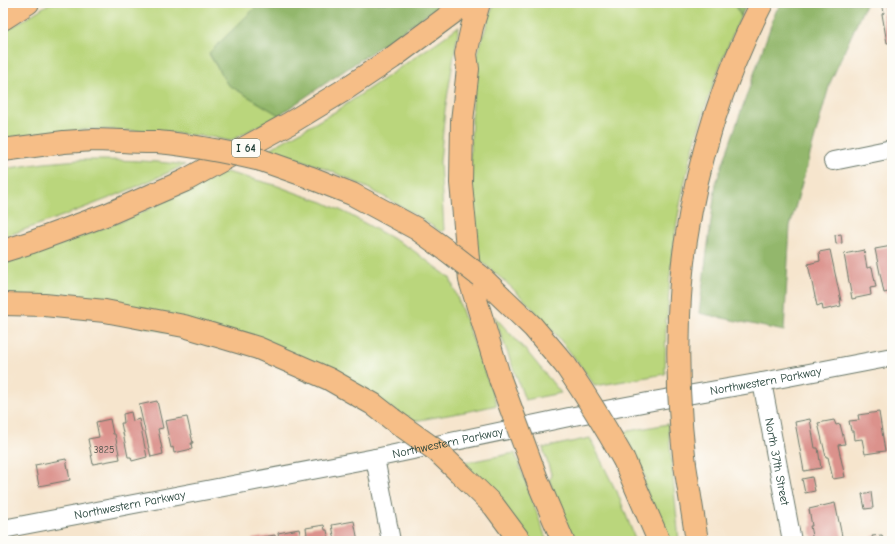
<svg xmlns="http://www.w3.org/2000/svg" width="895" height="544" viewBox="0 0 895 544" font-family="'Comic Neue',sans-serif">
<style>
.green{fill:#bad67c;stroke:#6c8a58}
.forest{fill:#93b76c;stroke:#597a50}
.building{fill:#db928c}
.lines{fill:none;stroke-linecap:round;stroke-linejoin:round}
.minor-casing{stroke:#6a786a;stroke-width:20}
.highway-casing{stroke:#6a786a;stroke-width:24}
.minor{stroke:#fff;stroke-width:18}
.highway{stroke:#f6be87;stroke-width:22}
.highway-bridge-casing{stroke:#6a786a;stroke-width:24;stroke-linecap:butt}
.highway-bridge{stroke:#f6be87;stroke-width:22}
.labels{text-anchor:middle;stroke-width:3;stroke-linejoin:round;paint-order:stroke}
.number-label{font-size:10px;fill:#4e524a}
.shield{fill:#fdfcf7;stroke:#62766e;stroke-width:1}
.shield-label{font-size:11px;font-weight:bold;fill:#1f3d34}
.street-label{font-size:12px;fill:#1f3d34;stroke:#fdfcf7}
</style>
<rect width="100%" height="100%" fill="#fdfcf7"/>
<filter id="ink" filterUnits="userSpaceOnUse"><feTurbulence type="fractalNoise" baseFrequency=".025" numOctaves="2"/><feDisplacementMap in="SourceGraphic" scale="8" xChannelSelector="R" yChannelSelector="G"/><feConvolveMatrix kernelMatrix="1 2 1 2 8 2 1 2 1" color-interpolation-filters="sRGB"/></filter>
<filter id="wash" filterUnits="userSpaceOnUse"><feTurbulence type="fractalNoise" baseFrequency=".012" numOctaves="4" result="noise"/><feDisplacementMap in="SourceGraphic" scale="16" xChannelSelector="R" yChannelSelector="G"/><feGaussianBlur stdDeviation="0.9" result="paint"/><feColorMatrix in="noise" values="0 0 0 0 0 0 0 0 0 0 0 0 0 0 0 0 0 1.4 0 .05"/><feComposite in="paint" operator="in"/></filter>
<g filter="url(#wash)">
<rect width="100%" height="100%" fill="#f6e5cd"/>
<g class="green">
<path d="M50,3H260L209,54L227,84L279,115L230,141L211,137L161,132L94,129L36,134L3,139V33Z"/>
<path d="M494,3H733L741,16C710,84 688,154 676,228C675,238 673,248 672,258C669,278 669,298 667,318L666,319L665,374L595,386C570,350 543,317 511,287C500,277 488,267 476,257L468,193L475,61Z"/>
<path d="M459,26L445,110L440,162L444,230L441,232C391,197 328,165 268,150L338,110L443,38Z"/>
<path d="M79,160C114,160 149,160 185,165C153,179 122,194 89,206C61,217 32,227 3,237V169L44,163Z"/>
<path d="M226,172L275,185L299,194L323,202L346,213L410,248L450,278L497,405L470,411L414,421L321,368L3,294V264L46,250L130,218Z"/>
<path d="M494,316L529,354L561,393L525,400Z"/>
<path d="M668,424L678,531L679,541H666L643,482L646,479L635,455L623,432Z"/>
<path d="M590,438L615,489H616L636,541H571L549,479L552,477L543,448Z"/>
<path d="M515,453L547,541H530L463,463Z"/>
</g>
<g class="forest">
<path d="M260,3H444L279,115L227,84L209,53Z"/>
<path d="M733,3H748L741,16Z"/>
<path d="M782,3H866L830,83L790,226L784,331L699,313L716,183L776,11Z"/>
</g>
<g id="blocks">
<g class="building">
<path d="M882,3H892V42L887,43L882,14L884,13Z"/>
<path d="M841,234L842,243L836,244L835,235Z"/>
<path d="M892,246V291L884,293L875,249Z"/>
<path d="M830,250L841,301H840L841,306L823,310L822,304L817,306L808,264L820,261L819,252Z"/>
<path d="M864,250L867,268L872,267L876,287L870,288L871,295L852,299L844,254Z"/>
<path d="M157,401L163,428L158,429L163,454L151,457L139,405Z"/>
<path d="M131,412L133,421L139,419L147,457L132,461L131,457H128L121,423H124L123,414Z"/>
<path d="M879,412L885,451L865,454L862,439L854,440L853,431H851L849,421L859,420L858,415Z"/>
<path d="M187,417L193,443H191L192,449L174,453L173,447L171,448L165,421Z"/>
<path d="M110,419L113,434H115L120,459L93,464L88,439L99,437L96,422Z"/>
<path d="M810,419L815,448H818L821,468L804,471L795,422Z"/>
<path d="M834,420L836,425L840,424L845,444L838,445L845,477L833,479L828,457H826L818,423Z"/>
<path d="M66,459L70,480L39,486L35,465Z"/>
<path d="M812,477L815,491L805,493L802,479Z"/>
<path d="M871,492L873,508L865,509L862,494Z"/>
<path d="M835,503L843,541H813L810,526H812L809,509Z"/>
<path d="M354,521L358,541H335L332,525Z"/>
<path d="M324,525L325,530H327L329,541H307L306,534H307L306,528Z"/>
<path d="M299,529L302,541H279L278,533Z"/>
<path d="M275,535L276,541H253L252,539Z"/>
<path d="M882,535L883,541H873L872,536Z"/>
</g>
</g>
</g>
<g filter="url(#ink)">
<use href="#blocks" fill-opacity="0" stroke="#6a786a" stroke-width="1"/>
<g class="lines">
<g class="minor-casing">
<g id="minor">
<path d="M833,161L892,149"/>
<path id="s1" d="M762,382L792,541"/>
<path d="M375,458L391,541"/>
<path id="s2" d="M3,529L375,458L569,417L653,401L762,382L892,357"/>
</g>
</g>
<g class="highway-casing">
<g id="highway">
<path d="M479,3L472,27L466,54L468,69L462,121L461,183L470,280L500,379"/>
<path d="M3,19L28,3"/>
<path d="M3,150L64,142L94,140L123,141"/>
<path d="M261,160L309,177L352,194L417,229"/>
<path d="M3,251L32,242L108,214L184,181L290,123L341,92L392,58L466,3"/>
<path d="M480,276L533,327L566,366"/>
<path d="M3,304L44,305L105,311L184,326L258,348L329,379L373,404L392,419"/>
<path d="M679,316C680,291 682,265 686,240C698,158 724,77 762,3"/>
<path d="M624,460L659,541"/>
<path d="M685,465L697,541"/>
<path d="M459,472L494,506L520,541"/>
<path d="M538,482L563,541"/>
</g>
</g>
<use href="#minor" class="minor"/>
<use href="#highway" class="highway"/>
<g class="highway-bridge-casing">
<g id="highway-bridge">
<path d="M123,141C134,142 146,142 157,142C192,145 227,152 261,160"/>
<path d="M417,229L449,252L480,276"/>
<path d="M679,316C677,367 679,415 685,465"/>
<path d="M566,366C587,397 606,428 624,460"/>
<path d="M500,379L538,482"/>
<path d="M392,419L437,451L459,472"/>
</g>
</g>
<use href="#highway-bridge" class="highway-bridge"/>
</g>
</g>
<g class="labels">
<g class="number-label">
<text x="104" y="453">3825</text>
</g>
<rect class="shield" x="232" y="139" width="28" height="18" rx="3"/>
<g class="shield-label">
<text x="246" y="152">I 64</text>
</g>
<g class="street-label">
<text dy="4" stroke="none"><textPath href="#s2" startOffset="777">Northwestern Parkway</textPath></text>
<text dy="4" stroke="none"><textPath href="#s2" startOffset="453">Northwestern Parkway</textPath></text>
<text dy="4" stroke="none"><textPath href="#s1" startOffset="81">North 37th Street</textPath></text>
<text dy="4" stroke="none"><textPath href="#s2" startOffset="129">Northwestern Parkway</textPath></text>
</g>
</g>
<rect width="895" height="544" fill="none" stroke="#fdfcf7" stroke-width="16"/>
</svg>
